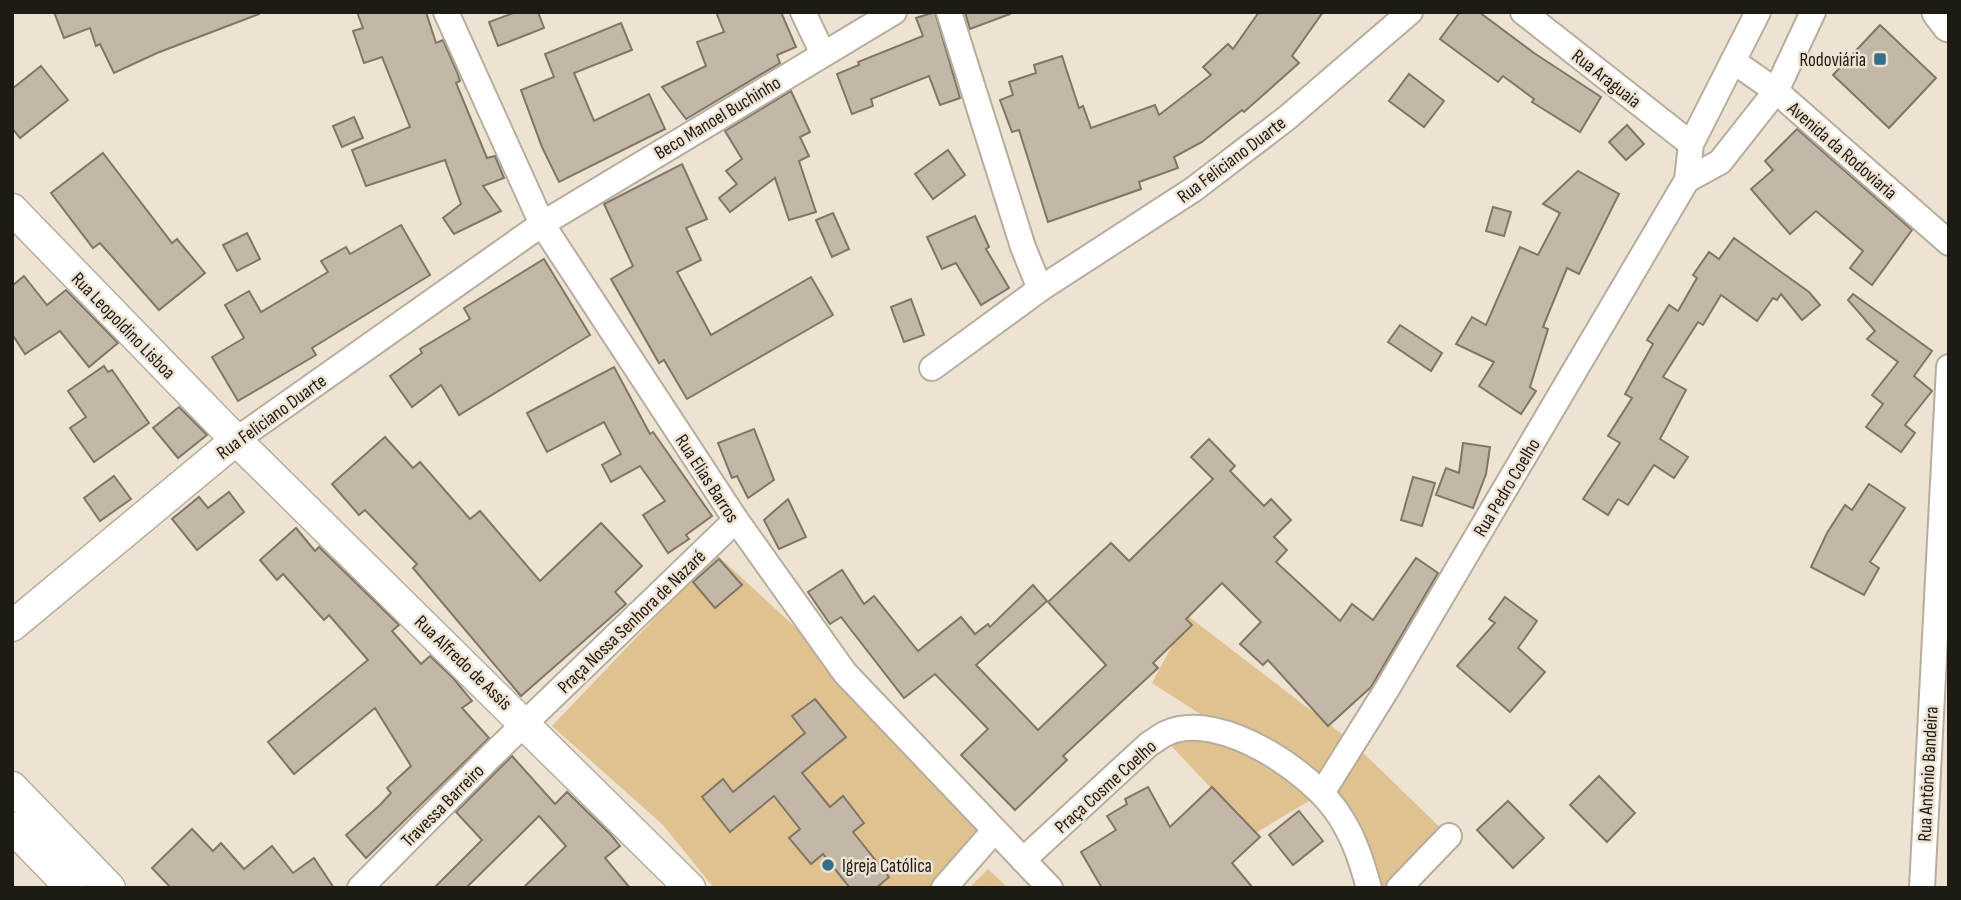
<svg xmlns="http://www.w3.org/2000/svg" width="1961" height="900" viewBox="0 0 1961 900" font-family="'Sofia Sans Condensed',sans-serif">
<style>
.green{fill:#e0c290}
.building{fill:#c3b8a8;stroke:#807667;stroke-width:2}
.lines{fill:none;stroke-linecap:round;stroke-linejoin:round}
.minor-casing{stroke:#b7ad9c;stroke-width:28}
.tertiary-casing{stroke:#b7ad9c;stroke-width:33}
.secondary-casing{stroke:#b7ad9c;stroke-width:37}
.minor{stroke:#fff;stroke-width:24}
.tertiary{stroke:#fff;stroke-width:30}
.secondary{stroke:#fff;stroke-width:33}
.poi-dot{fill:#366f89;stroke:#eee3d2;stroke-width:2.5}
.labels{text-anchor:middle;stroke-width:5;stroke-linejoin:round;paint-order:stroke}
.poi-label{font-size:19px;fill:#1e1b14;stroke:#eee3d2;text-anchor:end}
.street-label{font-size:19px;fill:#1e1b14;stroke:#eee3d2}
</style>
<rect width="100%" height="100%" fill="#eee3d2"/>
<g class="green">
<path d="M716,554L845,673L994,831L944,888H714L663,825L552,726Z"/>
<path d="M1188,616L1351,741L1449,836L1399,888H1365L1322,793L1254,834L1162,736L1209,730L1309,784L1152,683Z"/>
<path d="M988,869L1008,888H969Z"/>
</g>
<g class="building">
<path d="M54,12H259V14L157,53L114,73L100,44L96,46L90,28L64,38Z"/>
<path d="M357,12H426L436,43L443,40L457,72L460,81L456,83L487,158L495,156L504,178L483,186L501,211L454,234L443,218L461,204L445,160L366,186L352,150L410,127L382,57L364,63L353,31L363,28Z"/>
<path d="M516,12H538L544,28L498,46L489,22Z"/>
<path d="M716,12H781L796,47L777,55L780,63L686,119L662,87L706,66L697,42L724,32Z"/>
<path d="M935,12L960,98L940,105L929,76L871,99L873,106L852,114L837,74L859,65L858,62L923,36L916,18Z"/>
<path d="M965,12H1010V14L970,29Z"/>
<path d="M1259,12H1323L1292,56L1299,63L1244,112L1242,110L1202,142L1174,157L1178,168L1139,182L1141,189L1048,222L1019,130L1012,132L1000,100L1013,95L1009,82L1036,73L1034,65L1062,56L1079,108L1083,106L1091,128L1155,105L1159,115L1211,75L1203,67L1228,44L1233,49Z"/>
<path d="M1460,12H1479L1534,53L1601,97L1580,132L1532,102L1534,99L1503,76L1498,82L1440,39Z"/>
<path d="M621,23L632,50L574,73L594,121L649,94L665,129L559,182L542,147L521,90L554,77L545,54Z"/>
<path d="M1880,25L1936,78L1889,128L1833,75Z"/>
<path d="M41,66L68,100L20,138L12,128V89Z"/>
<path d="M1409,74L1444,101L1424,127L1389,101Z"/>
<path d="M791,91L810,132L800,137L809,156L799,161L816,212L789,220L775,178L730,212L719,198L737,184L726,171L742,159L725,131Z"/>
<path d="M354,117L363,138L342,147L333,126Z"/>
<path d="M1627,125L1644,144L1626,160L1609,142Z"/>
<path d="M1797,129L1912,230L1872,285L1850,268L1863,251L1816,211L1790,234L1751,189L1773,170L1765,161Z"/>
<path d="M948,150L965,175L933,199L915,174Z"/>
<path d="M103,153L172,243L177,239L205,273L159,310L100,243L93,248L51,193Z"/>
<path d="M682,164L707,219L686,228L701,260L677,272L711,335L811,277L833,315L687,399L664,360L659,363L611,279L633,266L604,204Z"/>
<path d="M1578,171L1619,194L1579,274L1567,268L1543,327L1548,329L1530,387L1536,391L1521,414L1479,386L1494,362L1456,344L1472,317L1486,325L1520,247L1538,255L1560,213L1543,204Z"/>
<path d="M1493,207L1511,212L1504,236L1486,231Z"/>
<path d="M833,213L849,249L832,257L816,220Z"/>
<path d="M975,216L989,247L986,249L1009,288L981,305L956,263L942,269L927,237Z"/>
<path d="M401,225L430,275L312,348L316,355L238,401L212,357L244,338L225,305L249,291L261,312L328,272L321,261L346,247L350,254Z"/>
<path d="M247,233L260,259L237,271L223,245Z"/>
<path d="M1734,238L1809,292L1820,305L1802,320L1781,294L1777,300L1773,298L1757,321L1721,295L1703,325L1698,322L1663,377L1686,390L1660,439L1688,457L1674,478L1654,465L1628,505L1618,499L1608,515L1583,499L1620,443L1608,436L1632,398L1625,394L1653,344L1647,340L1669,305L1678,311L1697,278L1693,275L1709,252L1719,259Z"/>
<path d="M544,259L590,335L459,415L441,385L412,407L390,376L422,353L420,349L470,319L464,308Z"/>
<path d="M24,276L47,305L66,290L118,343L89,367L60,331L25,354L12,334V286Z"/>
<path d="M1853,294L1932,351L1914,376L1932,391L1905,425L1915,433L1901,452L1866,427L1883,404L1872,395L1898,362L1867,339L1875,331L1848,300Z"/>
<path d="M911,299L924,335L904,342L891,307Z"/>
<path d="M1400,325L1442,353L1431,371L1388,342Z"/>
<path d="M104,366L108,372L112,370L149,423L94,462L70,428L86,417L68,391Z"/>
<path d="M614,367L650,434L653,432L712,516L686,535L689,539L668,553L643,515L665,501L640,466L611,482L602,465L621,454L604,422L547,452L527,413Z"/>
<path d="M179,407L207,435L178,458L153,428Z"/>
<path d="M754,429L774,480L748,498L737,476L732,478L718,443Z"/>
<path d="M385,437L413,468L420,462L470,519L480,511L540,581L601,523L642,566L615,592L626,604L521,696L413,568L417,564L365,510L359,515L332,484Z"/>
<path d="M1209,439L1235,466L1230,471L1264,506L1271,499L1291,520L1274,537L1287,550L1276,562L1340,621L1352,604L1373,620L1416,558L1438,573L1371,687L1328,726L1268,660L1263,665L1240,644L1261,622L1222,583L1186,619L1192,625L1153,663L1158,668L1063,756L1067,760L1015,810L961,755L988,729L935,674L904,698L841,617L830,624L808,592L842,570L864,604L874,596L918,651L961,617L975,634L988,624L990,627L1033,585L1047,601L976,665L1038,730L1106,665L1048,602L1111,543L1129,561L1213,479L1191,457Z"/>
<path d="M1463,443L1490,447L1486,474L1473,508L1436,495L1446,468L1459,473Z"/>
<path d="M114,476L131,499L100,521L84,498Z"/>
<path d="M1413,477L1435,483L1422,526L1401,520Z"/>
<path d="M1869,484L1905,508L1870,562L1879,568L1864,595L1811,567L1827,533L1845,505L1852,510Z"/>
<path d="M229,492L244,512L197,550L172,519L199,497L208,508Z"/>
<path d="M788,499L806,537L779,549L764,520Z"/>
<path d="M296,528L315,551L319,547L399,625L392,631L421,664L430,656L454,679L472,701L462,708L489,738L366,858L346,835L380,805L391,793L387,788L411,766L375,708L294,774L268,742L368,660L329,615L324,620L283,574L277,580L260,560Z"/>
<path d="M719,559L742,585L715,608L693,582Z"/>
<path d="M1505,597L1537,621L1518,648L1545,672L1510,712L1457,666L1495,623L1489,619Z"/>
<path d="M815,699L846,737L802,773L830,807L843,796L864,823L853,832L889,877L876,888H850L823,854L811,864L789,838L800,829L774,796L730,832L702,797L723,779L733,792L805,733L792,716Z"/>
<path d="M512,756L555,804L567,792L611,835L620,846L605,858L630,888H523L566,846L539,816L466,888H434L482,840L456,812Z"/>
<path d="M1599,776L1635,813L1607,842L1570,805Z"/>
<path d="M1148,787L1170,827L1212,787L1260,837L1232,863L1253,888H1102L1081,852L1116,830L1107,816L1127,804L1125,799Z"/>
<path d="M1508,801L1544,838L1513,868L1477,830Z"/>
<path d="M1299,811L1323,841L1293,865L1269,835Z"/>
<path d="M192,829L213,851L221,843L244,869L272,846L293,873L314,858L334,888H171L152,868Z"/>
</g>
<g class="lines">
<g class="minor-casing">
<g id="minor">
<path d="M446,12L542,224L736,520L845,673L1050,888"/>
<path d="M803,12L823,54"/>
<path d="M949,12L1023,247L1040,289"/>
<path d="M1523,12L1691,144"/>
<path d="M1733,61L1776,91L1949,243"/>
<path d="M1687,180L1720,162L1776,91L1813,12"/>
<path d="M932,368L1040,289L1194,189L1288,117L1410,12"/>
<path d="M236,440L542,224L894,12"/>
<path d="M1322,793L1387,689L1687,180L1691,144L1758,12"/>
<path d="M1023,860L1149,744C1155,741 1161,735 1167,733C1220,709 1315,774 1341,818C1355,840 1362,863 1369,888"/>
<path d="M360,888L490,757L736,520"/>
<path d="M944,888L994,831"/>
<path d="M1399,888L1449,836"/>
<path d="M1922,888L1949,367"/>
</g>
</g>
<g class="tertiary-casing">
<g id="tertiary">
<path d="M12,209L236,440L690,888"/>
<path d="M12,626L236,440"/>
<path d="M12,787L110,888"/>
<path d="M12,827L71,888"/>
</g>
</g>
<g class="secondary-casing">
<path id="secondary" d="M1939,12L1949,25"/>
</g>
<use href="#minor" class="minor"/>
<use href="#tertiary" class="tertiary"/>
<use href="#secondary" class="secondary"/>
</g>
<g class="poi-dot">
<rect x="1873" y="52" width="14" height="14" rx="3.5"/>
<circle cx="828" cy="865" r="7"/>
</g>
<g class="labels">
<g class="poi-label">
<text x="1866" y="66">Rodoviária</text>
<text x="842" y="872" text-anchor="start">Igreja Católica</text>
</g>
<g class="street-label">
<text transform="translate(1607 78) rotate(38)" y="7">Rua Araguaia</text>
<text transform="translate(717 117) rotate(-31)" y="7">Beco Manoel Buchinho</text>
<text transform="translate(1843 150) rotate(41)" y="7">Avenida da Rodoviaria</text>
<text transform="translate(1231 159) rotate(-37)" y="7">Rua Feliciano Duarte</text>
<text transform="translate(124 325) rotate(46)" y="7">Rua Leopoldino Lisboa</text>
<text transform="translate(271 416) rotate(-36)" y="7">Rua Feliciano Duarte</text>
<text transform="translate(708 478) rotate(57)" y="7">Rua Elias Barros</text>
<text transform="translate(1506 487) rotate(-59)" y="7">Rua Pedro Coelho</text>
<text transform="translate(631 621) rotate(-44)" y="7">Praça Nossa Senhora de Nazaré</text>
<text transform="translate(464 662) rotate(44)" y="7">Rua Alfredo de Assis</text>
<text transform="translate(1927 774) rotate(-87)" y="7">Rua Antônio Bandeira</text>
<text transform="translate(1105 786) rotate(-42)" y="7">Praça Cosme Coelho</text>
<text transform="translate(442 805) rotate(-45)" y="7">Travessa Barreiro</text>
</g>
</g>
<rect width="1961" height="900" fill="none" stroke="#1e1b14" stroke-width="28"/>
</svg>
